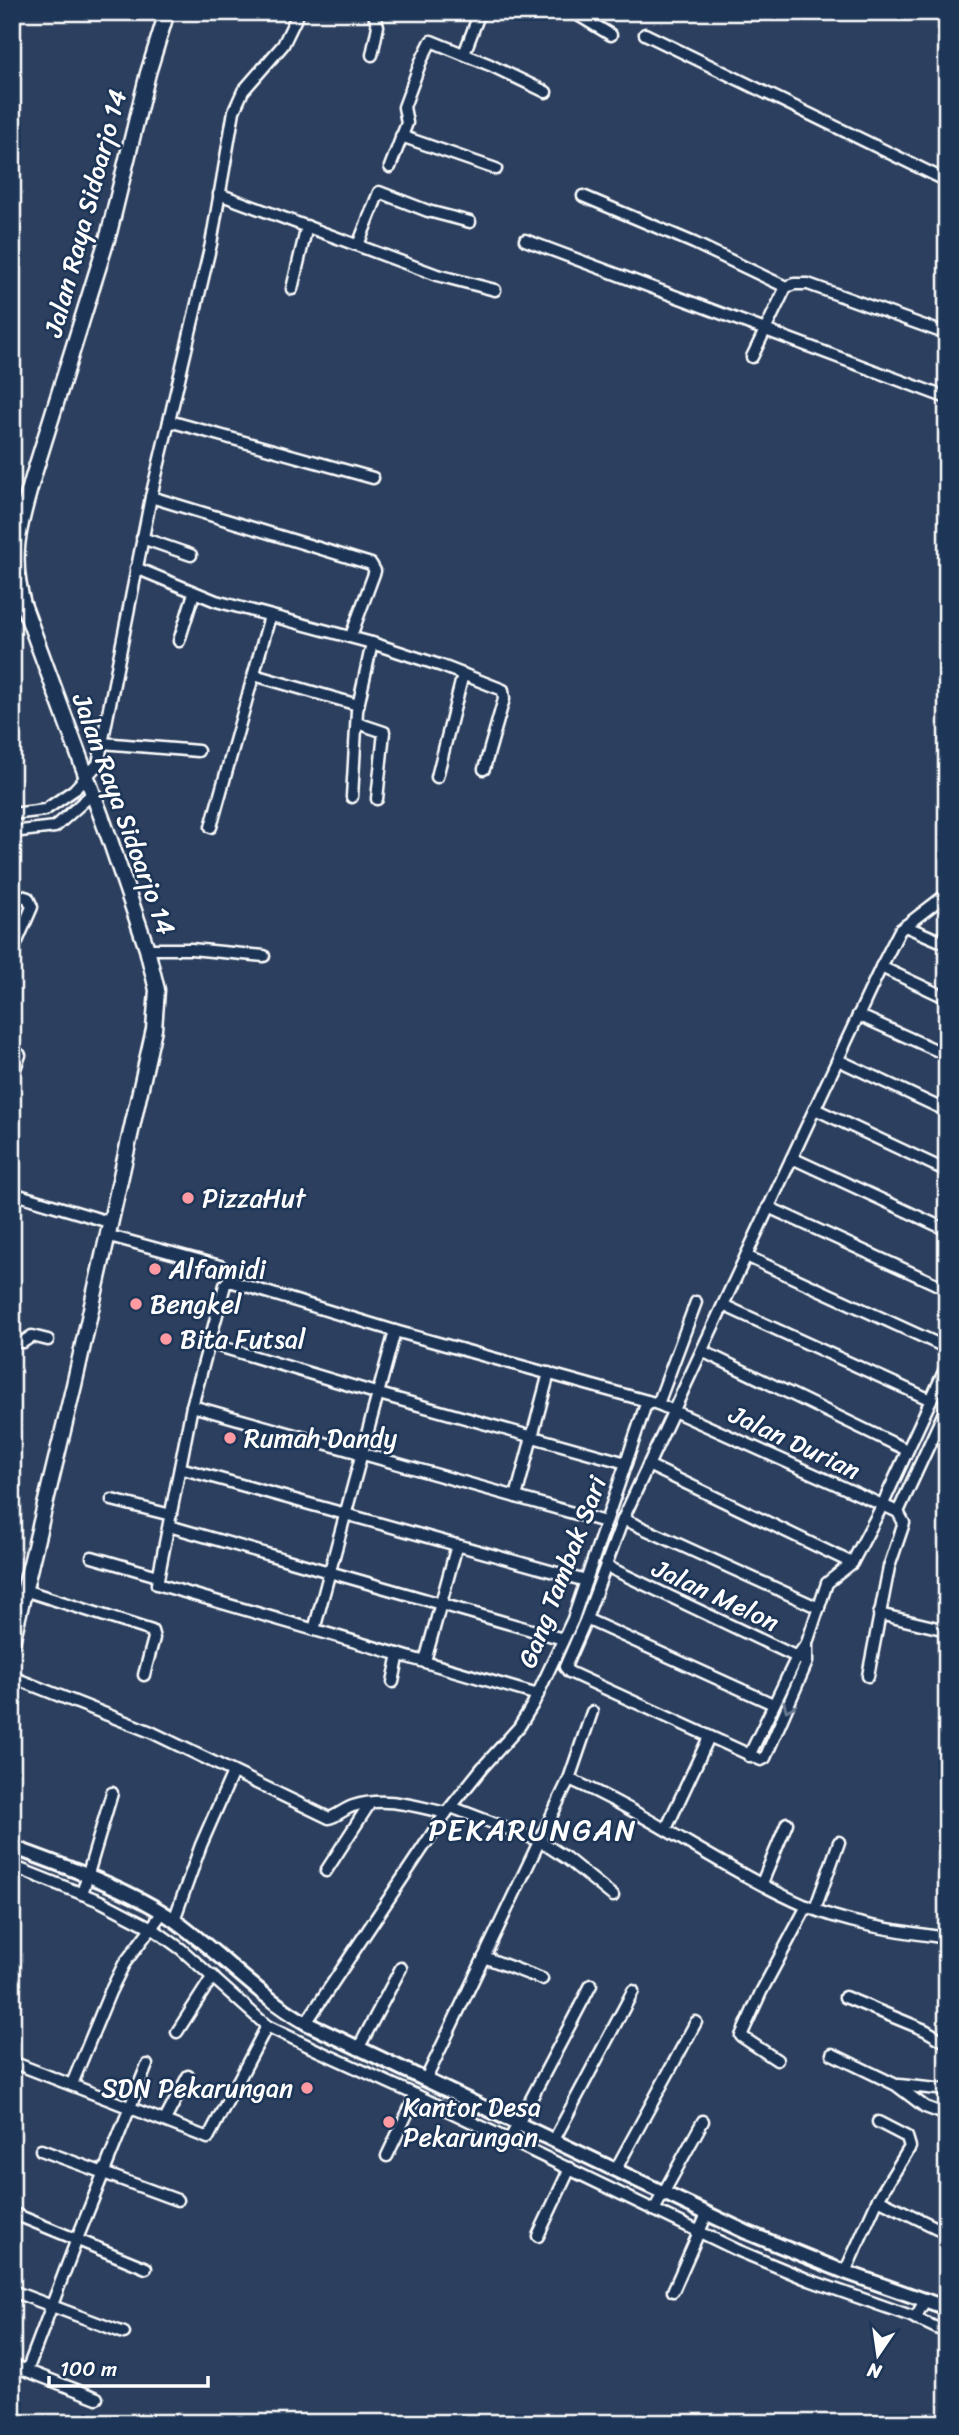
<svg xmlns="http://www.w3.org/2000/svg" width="959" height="2435" viewBox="0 0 959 2435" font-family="Sriracha,sans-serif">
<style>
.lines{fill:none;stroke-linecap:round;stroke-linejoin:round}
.minor-casing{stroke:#fff;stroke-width:15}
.tertiary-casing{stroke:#fff;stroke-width:18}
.secondary-casing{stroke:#fff;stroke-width:19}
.minor{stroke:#1d3557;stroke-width:10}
.tertiary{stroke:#1d3557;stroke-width:12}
.secondary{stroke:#1d3557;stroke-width:14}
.oneway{stroke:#6c7c92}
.poi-dot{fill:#ff9aa2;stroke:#1d3557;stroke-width:2.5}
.labels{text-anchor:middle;stroke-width:5;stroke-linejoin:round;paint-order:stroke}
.street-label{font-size:26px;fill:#fff;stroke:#1d3557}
.poi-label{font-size:26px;fill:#fff;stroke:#1d3557;text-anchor:start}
.quarter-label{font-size:30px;letter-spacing:2px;fill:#fff;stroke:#1d3557}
</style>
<rect width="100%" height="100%" fill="#2c3f5e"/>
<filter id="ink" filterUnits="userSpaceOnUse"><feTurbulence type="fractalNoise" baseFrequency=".0143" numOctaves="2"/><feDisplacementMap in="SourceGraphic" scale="14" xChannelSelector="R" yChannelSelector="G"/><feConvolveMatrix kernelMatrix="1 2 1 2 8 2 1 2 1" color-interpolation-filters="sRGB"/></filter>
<g filter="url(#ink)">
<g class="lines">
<g class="minor-casing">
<g id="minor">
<path d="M573,12L611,35"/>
<path d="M645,34L947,181"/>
<path d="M464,54L480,12"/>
<path d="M372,55L378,26L373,12"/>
<path d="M401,136L496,169"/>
<path d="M390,167L407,123L404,107L421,61L431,41L490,65L546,92"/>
<path d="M219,194L437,275L495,290"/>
<path d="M583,196L694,243L786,287"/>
<path d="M525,240L947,398"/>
<path d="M358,245L379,192L428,211L470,222"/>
<path d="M292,289L307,226"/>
<path d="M752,357L786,287L794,284H808L947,334"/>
<path d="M169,421L373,478"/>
<path d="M151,497L371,564L375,571L351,636"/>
<path d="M142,538L191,555"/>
<path d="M136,568L216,601L372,643L442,666L503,690L504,699L484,769"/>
<path d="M179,641L194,593"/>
<path d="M254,675L358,705"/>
<path d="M357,723L384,732L377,799"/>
<path d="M102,743L198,751"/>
<path d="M437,777L463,674"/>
<path d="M352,797L357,711L372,643"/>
<path d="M12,814L45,810L74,790L98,764L151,497L211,244L234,111L243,91L283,45L299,12"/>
<path d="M211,827L270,616"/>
<path d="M12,832L55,827L92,794"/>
<path d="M12,893L28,898L32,907L12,953"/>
<path d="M905,926L947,944"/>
<path d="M147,949H191L264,956"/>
<path d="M881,967L947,998"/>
<path d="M858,1015L947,1055"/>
<path d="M838,1060L947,1111"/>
<path d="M12,1076L20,1055"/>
<path d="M815,1109L947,1171"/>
<path d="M792,1158L947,1230"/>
<path d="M12,1193L109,1222"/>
<path d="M768,1207L947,1289"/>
<path d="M106,1235L220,1266L226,1269L233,1282L395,1331L658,1404L898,1512"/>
<path d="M746,1256L947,1348"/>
<path d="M233,1282H227L225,1285L192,1406L157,1584L538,1695"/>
<path d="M723,1305L931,1400"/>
<path d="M12,1340L23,1342L32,1336L48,1340"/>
<path d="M208,1343L379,1394L626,1463"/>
<path d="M702,1351L907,1450"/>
<path d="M658,1404L696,1302"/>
<path d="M192,1406L605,1522"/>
<path d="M648,1465L852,1563"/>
<path d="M180,1468L586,1581"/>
<path d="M516,1497L549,1373"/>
<path d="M112,1500L171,1515"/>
<path d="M898,1512L947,1406"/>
<path d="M623,1519L819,1608"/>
<path d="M169,1526L563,1639"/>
<path d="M92,1557L158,1576"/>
<path d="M606,1566L801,1659"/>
<path d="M24,1590L152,1631L154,1638L144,1675"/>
<path d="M879,1614L942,1629"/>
<path d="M586,1619L773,1704"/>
<path d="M314,1630L395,1331"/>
<path d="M807,1643V1662L765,1758L761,1760L569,1672L565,1667L586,1619L623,1519L881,967L900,930L947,894"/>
<path d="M425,1661L457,1545"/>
<path d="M868,1676L889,1567L904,1523L898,1512"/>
<path d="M12,1677L151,1732L329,1818C337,1816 344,1809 353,1806C385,1796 414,1806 446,1813"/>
<path d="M393,1682L399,1654"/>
<path d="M749,1756L797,1657L807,1643L827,1583L852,1563L882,1506L947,1365"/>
<path d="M569,1779C651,1815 724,1870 806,1906C849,1925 900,1931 947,1938"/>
<path d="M451,1807L540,1841L566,1858L613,1896"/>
<path d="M666,1829L709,1737"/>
<path d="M12,1866L100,1901L152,1928L181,1949L267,2026L319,2051L416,2095L737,2250L809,2280L911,2316L947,2333"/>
<path d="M326,1871L370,1803"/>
<path d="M762,1883L787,1823"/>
<path d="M82,1894L112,1793"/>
<path d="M815,1909L839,1842"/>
<path d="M174,1920L201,1845L233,1772"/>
<path d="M484,1957L542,1979"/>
<path d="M845,1997L925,2030L947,2043"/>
<path d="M306,2023L446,1813L482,1768L519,1727L533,1704L573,1619L647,1401"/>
<path d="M177,2032L213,1976"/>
<path d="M358,2049L401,1968"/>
<path d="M832,2054L896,2085L925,2107L947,2115"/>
<path d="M777,2060L741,2036L761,1992L807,1906"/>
<path d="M12,2062L208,2138L267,2026"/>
<path d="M426,2079L569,1779L592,1712"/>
<path d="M72,2084L110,1992L124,1964L163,1912"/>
<path d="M899,2085L947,2090"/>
<path d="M165,2120L188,2076"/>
<path d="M510,2139L591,1985"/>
<path d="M554,2140L633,1991"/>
<path d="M41,2150L177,2200"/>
<path d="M387,2156L416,2095"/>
<path d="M616,2169L696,2022"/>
<path d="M878,2199L947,2233"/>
<path d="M654,2210L703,2121"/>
<path d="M17,2215L146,2268"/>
<path d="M538,2236L570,2168"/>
<path d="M845,2272L878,2199L910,2147L907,2137L878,2122"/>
<path d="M12,2291L124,2333"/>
<path d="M673,2291L707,2214"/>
<path d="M915,2318L926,2299"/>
<path d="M12,2365L97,2398"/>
<path d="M27,2371L77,2239L147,2065"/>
</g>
</g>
<g class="tertiary-casing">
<path id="tertiary" d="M12,1847C64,1866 130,1889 174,1920C220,1953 257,1995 306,2023L746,2232L845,2272L947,2308"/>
</g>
<g class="secondary-casing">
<path id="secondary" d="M12,1642L74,1385L154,1029L157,990L147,949L110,840L23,604C9,553 20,524 34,474L109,233L148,73L167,12"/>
</g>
<use href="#minor" class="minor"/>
<use href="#tertiary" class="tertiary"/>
<use href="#secondary" class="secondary"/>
</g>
<defs><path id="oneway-chevron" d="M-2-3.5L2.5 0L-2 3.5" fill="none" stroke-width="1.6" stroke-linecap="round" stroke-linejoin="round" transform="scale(1.75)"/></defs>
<use class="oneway" href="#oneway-chevron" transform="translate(788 1707) rotate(114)"/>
</g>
<g class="poi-dot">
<circle cx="188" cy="1198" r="7"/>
<circle cx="155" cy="1269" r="7"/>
<circle cx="136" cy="1304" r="7"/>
<circle cx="166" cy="1339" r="7"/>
<circle cx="230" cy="1438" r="7"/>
<circle cx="307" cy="2088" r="7"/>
<circle cx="389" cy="2122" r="7"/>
</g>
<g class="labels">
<g class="street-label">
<text transform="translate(85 213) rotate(-75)" y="9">Jalan Raya Sidoarjo 14</text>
<text transform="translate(124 814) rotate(70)" y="9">Jalan Raya Sidoarjo 14</text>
<text transform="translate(795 1442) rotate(25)" y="9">Jalan Durian</text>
<text transform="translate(562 1572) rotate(-69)" y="9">Gang Tambak Sari</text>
<text transform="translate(716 1595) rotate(25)" y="9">Jalan Melon</text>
</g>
<g class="poi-label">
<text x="202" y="1207">PizzaHut</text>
<text x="169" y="1278">Alfamidi</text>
<text x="150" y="1313">Bengkel</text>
<text x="180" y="1348">Bita Futsal</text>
<text x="244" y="1447">Rumah Dandy</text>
<text x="293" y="2097" text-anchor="end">SDN Pekarungan</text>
<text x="403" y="2116">Kantor Desa<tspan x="403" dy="30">Pekarungan</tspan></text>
</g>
<g class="quarter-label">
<text x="533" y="1840">PEKARUNGAN</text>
</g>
</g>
<rect width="959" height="2435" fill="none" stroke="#1d3557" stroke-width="42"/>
<rect x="21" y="21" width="917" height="2393" fill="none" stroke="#fff" stroke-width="2.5" filter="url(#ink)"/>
<g transform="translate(878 2355) rotate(193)" stroke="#1d3557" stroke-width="5" paint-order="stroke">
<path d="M0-5L12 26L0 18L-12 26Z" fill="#ffffff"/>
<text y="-10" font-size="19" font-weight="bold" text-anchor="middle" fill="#ffffff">N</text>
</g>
<path d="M49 2376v10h159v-10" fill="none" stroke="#ffffff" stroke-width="3.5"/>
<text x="60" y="2376" font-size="21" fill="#ffffff" stroke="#1d3557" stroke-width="5" paint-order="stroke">100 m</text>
</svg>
